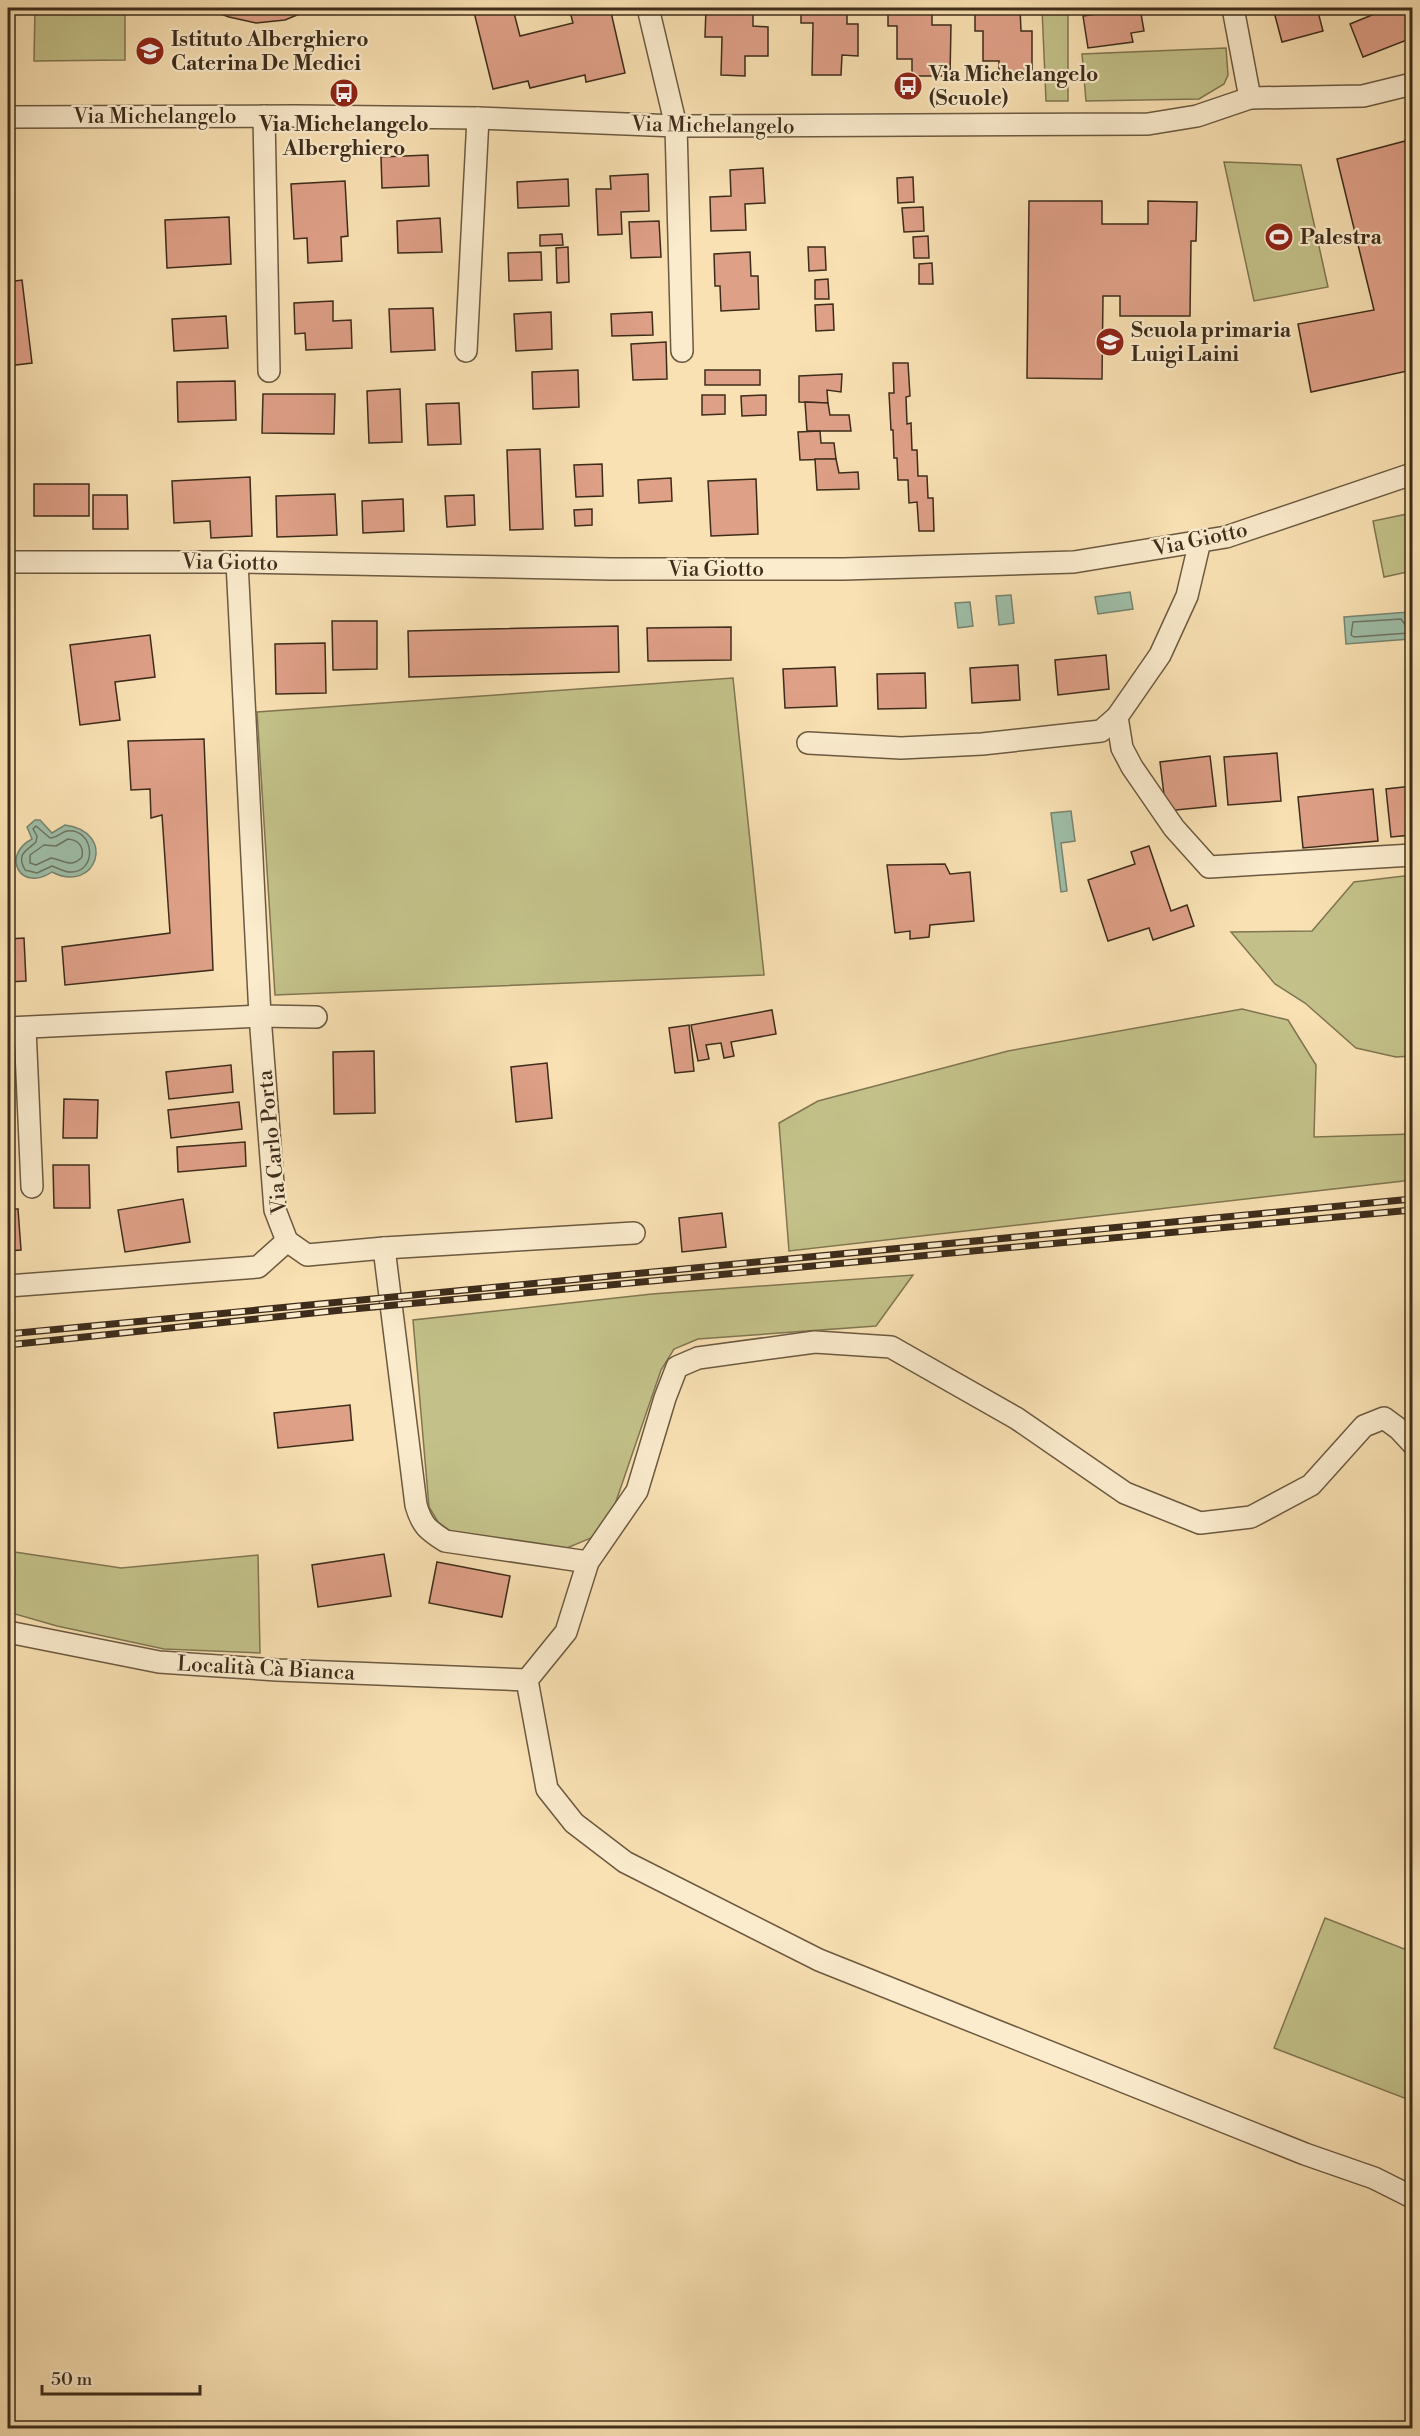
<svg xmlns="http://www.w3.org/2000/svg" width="1420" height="2436" viewBox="0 0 1420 2436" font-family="'Libre Bodoni',serif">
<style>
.green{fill:#c3c189;stroke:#807652;stroke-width:1.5}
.water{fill:#9ebea8;stroke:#778470;stroke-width:1.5}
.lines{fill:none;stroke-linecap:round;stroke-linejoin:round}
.shore{stroke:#6e7562;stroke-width:1.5}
.building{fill:#dfa088;stroke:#3d2c1b;stroke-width:1.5}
.minor-casing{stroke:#6c5941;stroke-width:24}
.minor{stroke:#fbecce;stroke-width:21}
.rail-casing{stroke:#3d2c1b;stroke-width:7}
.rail{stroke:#fbecce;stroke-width:4.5;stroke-dasharray:14;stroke-linecap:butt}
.labels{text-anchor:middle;stroke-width:4.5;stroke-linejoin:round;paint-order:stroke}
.poi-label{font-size:21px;font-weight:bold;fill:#3d2c1b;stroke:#fbecce;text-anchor:start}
.street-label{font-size:21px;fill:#3d2c1b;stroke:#fbecce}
</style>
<rect width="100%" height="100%" fill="#f9e1b3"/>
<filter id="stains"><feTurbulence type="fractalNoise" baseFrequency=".00333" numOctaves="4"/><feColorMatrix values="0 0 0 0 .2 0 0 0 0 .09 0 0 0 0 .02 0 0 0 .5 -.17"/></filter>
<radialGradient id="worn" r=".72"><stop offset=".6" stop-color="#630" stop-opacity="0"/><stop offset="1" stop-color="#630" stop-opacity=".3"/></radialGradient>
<g class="green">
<path d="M35,8H125V60L34,61Z"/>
<path d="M1042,8H1068V101H1046Z"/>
<path d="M1226,48L1228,75L1224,84L1199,99L1086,101L1082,54Z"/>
<path d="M1224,162L1301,165L1328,287L1254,301Z"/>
<path d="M1412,513V571L1384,577L1373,521Z"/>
<path d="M733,678L764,975L275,995L257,712Z"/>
<path d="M1412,875V1056L1396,1057L1356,1048L1305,1003L1275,984L1231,932L1312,931L1354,882Z"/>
<path d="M1242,1009L1288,1020L1316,1065L1314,1137L1412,1134V1180L789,1251L779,1123L818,1101L1008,1051Z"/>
<path d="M913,1275L876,1326L698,1339L674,1349L661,1370L612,1513L591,1538L567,1548L453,1533L438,1522L429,1507L413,1320L652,1294Z"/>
<path d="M8,1551L121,1568L258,1555L260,1653L164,1649L57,1626L8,1612Z"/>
<path d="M1325,1918L1412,1952V2101L1274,2048Z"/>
</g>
<g class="water">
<path d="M1130,592L1133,609L1098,614L1095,597Z"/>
<path d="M1011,595L1014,623L999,625L996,596Z"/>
<path d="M970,602L973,626L958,628L955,603Z"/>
<path d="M1409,612L1410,639L1346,644L1344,617Z"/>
<path d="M1071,811L1075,841L1061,843L1067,891L1061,892L1051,813Z"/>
<path d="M35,820H40L52,833L65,825C118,832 96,895 52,872C21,893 0,856 32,839L27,827Z"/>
</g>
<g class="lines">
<g class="shore">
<path d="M1401,619L1409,630L1408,633L1354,637L1351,635L1353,622Z"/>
<path d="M36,826L50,838C57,838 61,832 67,831C95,828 98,873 70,872C64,872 58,868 52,866L37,873L25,870C16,854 26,851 36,842L37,836L33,829Z"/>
<path d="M68,839C78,840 84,846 82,857C71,869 64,860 51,858L36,865L30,863V855L44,845L56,846Z"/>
</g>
</g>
<g class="building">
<path d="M215,8H314L285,20L256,23L229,17L215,12Z"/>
<path d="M473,8H519L513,9L520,36L573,23L569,8H610L625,73L586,82L585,75L530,88L528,81L493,89Z"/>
<path d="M706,8H753V26L768,27V56H745V76L721,75L722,37H705Z"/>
<path d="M801,8H847V24H858V56L842,55L841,75H812L813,23H801Z"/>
<path d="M888,8H932V25H951L950,76H912V59H897V26H888Z"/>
<path d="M975,8H1020L1021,31H1032V78H999V61H983V31H975Z"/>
<path d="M1110,8H1140L1144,31L1131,33L1133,42L1088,48L1083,16L1110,12Z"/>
<path d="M1273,8H1317L1323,31L1282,42Z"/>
<path d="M1389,8H1412V38L1363,57L1350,24Z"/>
<path d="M1405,141L1412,174V370L1311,392L1298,324L1374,310L1337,159Z"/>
<path d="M428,155L429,186L382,188L381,157Z"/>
<path d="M763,168L765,203L745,204L746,230L711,231L710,197L731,196L730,170Z"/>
<path d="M648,174L649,211L621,212L622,234L598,235L596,189H611L610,176Z"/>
<path d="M913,177L914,202L898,203L897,178Z"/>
<path d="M568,179L569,206L518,208L517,182Z"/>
<path d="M345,181L348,236L341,237L342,261L308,263L307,238L294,239L291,184Z"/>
<path d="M1029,201H1102V224H1148V201L1197,202L1196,241H1191L1190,316H1120V296H1103L1102,379L1027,378Z"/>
<path d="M923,207L924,231L904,232L902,208Z"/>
<path d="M229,217L231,264L167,268L165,220Z"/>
<path d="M440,218L442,252L398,253L397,221Z"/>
<path d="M659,221L661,257L631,258L629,222Z"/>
<path d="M562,234L563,245L540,246V235Z"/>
<path d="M928,236L929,258H914L913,237Z"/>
<path d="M568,247L569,282L557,283L556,248Z"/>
<path d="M808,247H825L826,270L809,271Z"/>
<path d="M541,252L542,280L509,281L508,253Z"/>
<path d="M750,252L751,276H758L759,309L721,311L720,286H715L714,254Z"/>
<path d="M932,263L933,284H919V264Z"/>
<path d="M828,279L829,299H815V280Z"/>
<path d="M22,280L32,363L8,366V282Z"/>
<path d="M333,301V321L351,320L352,348L306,350L305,333L295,334L294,303Z"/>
<path d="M833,304L834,330L816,331L815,305Z"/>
<path d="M433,308L435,350L391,352L389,309Z"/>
<path d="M551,312L552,349L516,351L514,314Z"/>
<path d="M652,312L653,335L612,336L611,314Z"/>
<path d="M226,316L228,348L174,351L172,319Z"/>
<path d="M666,342L667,379L633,380L631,344Z"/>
<path d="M893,363H908L910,396L906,397L907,424L911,423L912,450H917L918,476H927L928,498H933L934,531H919L917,502L909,503L908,480H898L897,458H894L893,430H891L889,393H894Z"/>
<path d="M578,370L579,407L533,409L532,372Z"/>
<rect x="705" y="370" width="55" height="15"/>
<path d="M842,374L841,392L827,390L828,403L799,402V376Z"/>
<path d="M235,381L236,420L178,422L177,382Z"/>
<path d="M400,389L402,442L369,443L367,391Z"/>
<path d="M263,394H335L334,434L262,433Z"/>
<path d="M702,395H725V414L702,415Z"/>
<path d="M766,395V415L742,416L741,396Z"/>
<path d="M805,402L828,403L830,415H849L851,431H807Z"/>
<path d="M459,403L461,444L428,445L426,404Z"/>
<path d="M820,431L821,443H834L836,459L800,460L798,432Z"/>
<path d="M540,449L543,529L510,530L507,450Z"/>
<path d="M815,459H836L839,473L858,472L859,489L817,490Z"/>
<path d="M602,464L603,496L576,497L574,465Z"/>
<path d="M250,477L252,536L211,538L210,521L174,523L172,481Z"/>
<path d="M671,478L672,501L639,503L638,480Z"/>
<path d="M756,479L758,534L711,536L708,481Z"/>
<rect x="34" y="484" width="55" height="32"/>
<path d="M335,494L337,535L277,537L276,496Z"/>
<path d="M93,495H127L128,529H93Z"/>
<path d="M474,495L475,525L447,527L445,496Z"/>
<path d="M403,499L404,531L363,533L362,501Z"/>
<path d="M592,509V525L575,526L574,510Z"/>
<path d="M332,621H377V669L333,670Z"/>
<path d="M618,626L619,672L409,677L408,631Z"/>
<path d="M731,627V660L648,661L647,628Z"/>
<path d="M150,635L155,677L115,682L120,720L80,725L70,645Z"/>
<path d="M325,643L326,693L276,694L275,644Z"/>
<path d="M1106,655L1109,689L1058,695L1055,660Z"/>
<path d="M1018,665L1020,700L972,703L970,668Z"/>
<path d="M835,667L837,706L785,708L783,669Z"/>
<path d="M925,673L926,708L878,709L877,674Z"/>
<path d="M204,739L213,970L65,985L62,947L170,933L162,815L151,818L150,789L131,790L128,741Z"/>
<path d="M1277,753L1281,801L1228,805L1224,757Z"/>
<path d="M1210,756L1216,806L1166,811L1160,762Z"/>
<path d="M1412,786V835L1391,837L1386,789Z"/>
<path d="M1373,789L1378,841L1303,848L1298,797Z"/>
<path d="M1149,846L1171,911L1187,905L1194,926L1153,940L1149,928L1108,941L1088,880L1135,864L1131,852Z"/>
<path d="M945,864L950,874L970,872L974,921L930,925L929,937L910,939V931L895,933L887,865Z"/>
<path d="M24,938L26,981L8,982V939Z"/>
<path d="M772,1010L776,1034L731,1042L734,1056L724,1058L721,1043L706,1045L709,1059L698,1061L691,1025Z"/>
<path d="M689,1025L694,1071L675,1073L669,1028Z"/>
<path d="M374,1051L375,1113L334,1114L333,1052Z"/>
<path d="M547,1063L552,1118L516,1122L511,1067Z"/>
<path d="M231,1065L233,1092L169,1099L166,1072Z"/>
<path d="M64,1099L98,1100L97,1138H63Z"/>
<path d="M239,1102L242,1129L171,1138L168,1110Z"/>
<path d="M245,1142L246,1166L178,1172L177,1147Z"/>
<path d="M53,1165H89L90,1208H54Z"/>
<path d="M183,1199L190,1242L125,1252L118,1210Z"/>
<path d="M8,1209H18L21,1250L8,1251Z"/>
<path d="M722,1213L726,1247L682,1252L679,1218Z"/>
<path d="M350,1405L353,1440L278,1448L274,1413Z"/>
<path d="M384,1554L391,1596L318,1607L312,1565Z"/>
<path d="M437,1562L510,1576L502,1617L429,1603Z"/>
</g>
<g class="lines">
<g class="minor-casing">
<g id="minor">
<path d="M648,8L676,126L682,351"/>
<path d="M1233,8L1250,98"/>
<path d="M264,116L269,371"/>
<path d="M8,117L294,116L478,118L676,126L1148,124L1197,116L1250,98L1363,96L1412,84"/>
<path d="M466,351L478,118"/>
<path d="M8,562H237L611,569H844L1074,562L1226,537L1412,474"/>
<path d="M237,562L260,1016L275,1210L287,1241L307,1255L384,1248L416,1505C422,1526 428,1530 445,1541L588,1562"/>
<path d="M1117,717L1122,748L1132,767L1174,828L1209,867L1412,855"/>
<path d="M808,743L901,748L982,744L1101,731L1117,717L1160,655L1187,596L1200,541"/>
<path d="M8,1028L260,1016L316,1017"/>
<path d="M25,1028L32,1187"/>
<path d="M384,1248L634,1233"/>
<path d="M8,1286L258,1267L287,1241"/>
<path d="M1412,1443L1399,1429L1384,1418L1364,1426L1311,1485L1251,1517L1200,1523L1125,1493L1016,1418L891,1347L815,1342L698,1358L677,1367L665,1398L637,1491L588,1562L566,1632L527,1680L547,1789L574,1823L625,1862L819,1960L1305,2154L1374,2178L1412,2197"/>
<path d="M8,1632L159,1662L277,1670L527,1680"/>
</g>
</g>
<use href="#minor" class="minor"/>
<g class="rail-casing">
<g id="rail">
<path d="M8,1334L1412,1199"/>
<path d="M8,1345L342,1310L1412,1210"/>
</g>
</g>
<use href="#rail" class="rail"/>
</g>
<defs>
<g id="school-disc" transform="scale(1.5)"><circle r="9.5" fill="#8f2418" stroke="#fbecce"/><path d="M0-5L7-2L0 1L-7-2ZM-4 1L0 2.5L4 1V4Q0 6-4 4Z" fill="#fff"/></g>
<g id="bus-disc" transform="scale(1.5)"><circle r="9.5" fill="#8f2418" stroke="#fbecce"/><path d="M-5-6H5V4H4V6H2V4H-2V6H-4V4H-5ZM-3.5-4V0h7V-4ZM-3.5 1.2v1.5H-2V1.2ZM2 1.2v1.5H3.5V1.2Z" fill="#fff"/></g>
<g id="stadium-disc" transform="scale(1.5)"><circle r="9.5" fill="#8f2418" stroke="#fbecce"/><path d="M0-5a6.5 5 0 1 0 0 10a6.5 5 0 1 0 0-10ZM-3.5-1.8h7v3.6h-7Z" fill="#fff"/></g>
</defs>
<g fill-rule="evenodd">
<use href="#school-disc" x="150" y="51"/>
<use href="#bus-disc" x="908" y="86"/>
<use href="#bus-disc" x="344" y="93"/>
<use href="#stadium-disc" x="1279" y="237"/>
<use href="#school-disc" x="1110" y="342"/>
</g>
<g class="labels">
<g class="poi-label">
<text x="171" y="46">Istituto Alberghiero<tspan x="171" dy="24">Caterina De Medici</tspan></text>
<text x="929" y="81">Via Michelangelo<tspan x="929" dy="24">(Scuole)</tspan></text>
<text x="344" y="131" text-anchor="middle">Via Michelangelo<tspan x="344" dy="24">Alberghiero</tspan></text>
<text x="1300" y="244">Palestra</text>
<text x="1131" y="337">Scuola primaria<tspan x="1131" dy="24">Luigi Laini</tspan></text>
</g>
<g class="street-label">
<text x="155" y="123">Via Michelangelo</text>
<text transform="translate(713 125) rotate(1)" y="7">Via Michelangelo</text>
<text transform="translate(1200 539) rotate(-12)" y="7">Via Giotto</text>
<text transform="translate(230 562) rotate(1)" y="7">Via Giotto</text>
<text x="716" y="576">Via Giotto</text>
<text transform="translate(272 1142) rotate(-96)" y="7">Via Carlo Porta</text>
<text transform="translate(266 1668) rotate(3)" y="7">Località Cà Bianca</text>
</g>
</g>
<rect width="1420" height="2436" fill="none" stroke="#f9e1b3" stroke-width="30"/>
<rect x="9" y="9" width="1402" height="2418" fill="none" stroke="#3d2c1b" stroke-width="3"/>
<rect x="15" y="15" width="1390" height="2406" fill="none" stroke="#3d2c1b" stroke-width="1.5"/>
<path d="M42 2385v9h158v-9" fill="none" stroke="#3d2c1b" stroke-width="3"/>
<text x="51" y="2385" font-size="18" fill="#3d2c1b" stroke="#fbecce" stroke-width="4.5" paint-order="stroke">50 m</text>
<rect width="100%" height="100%" filter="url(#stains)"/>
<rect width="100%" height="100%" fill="url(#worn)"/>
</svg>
